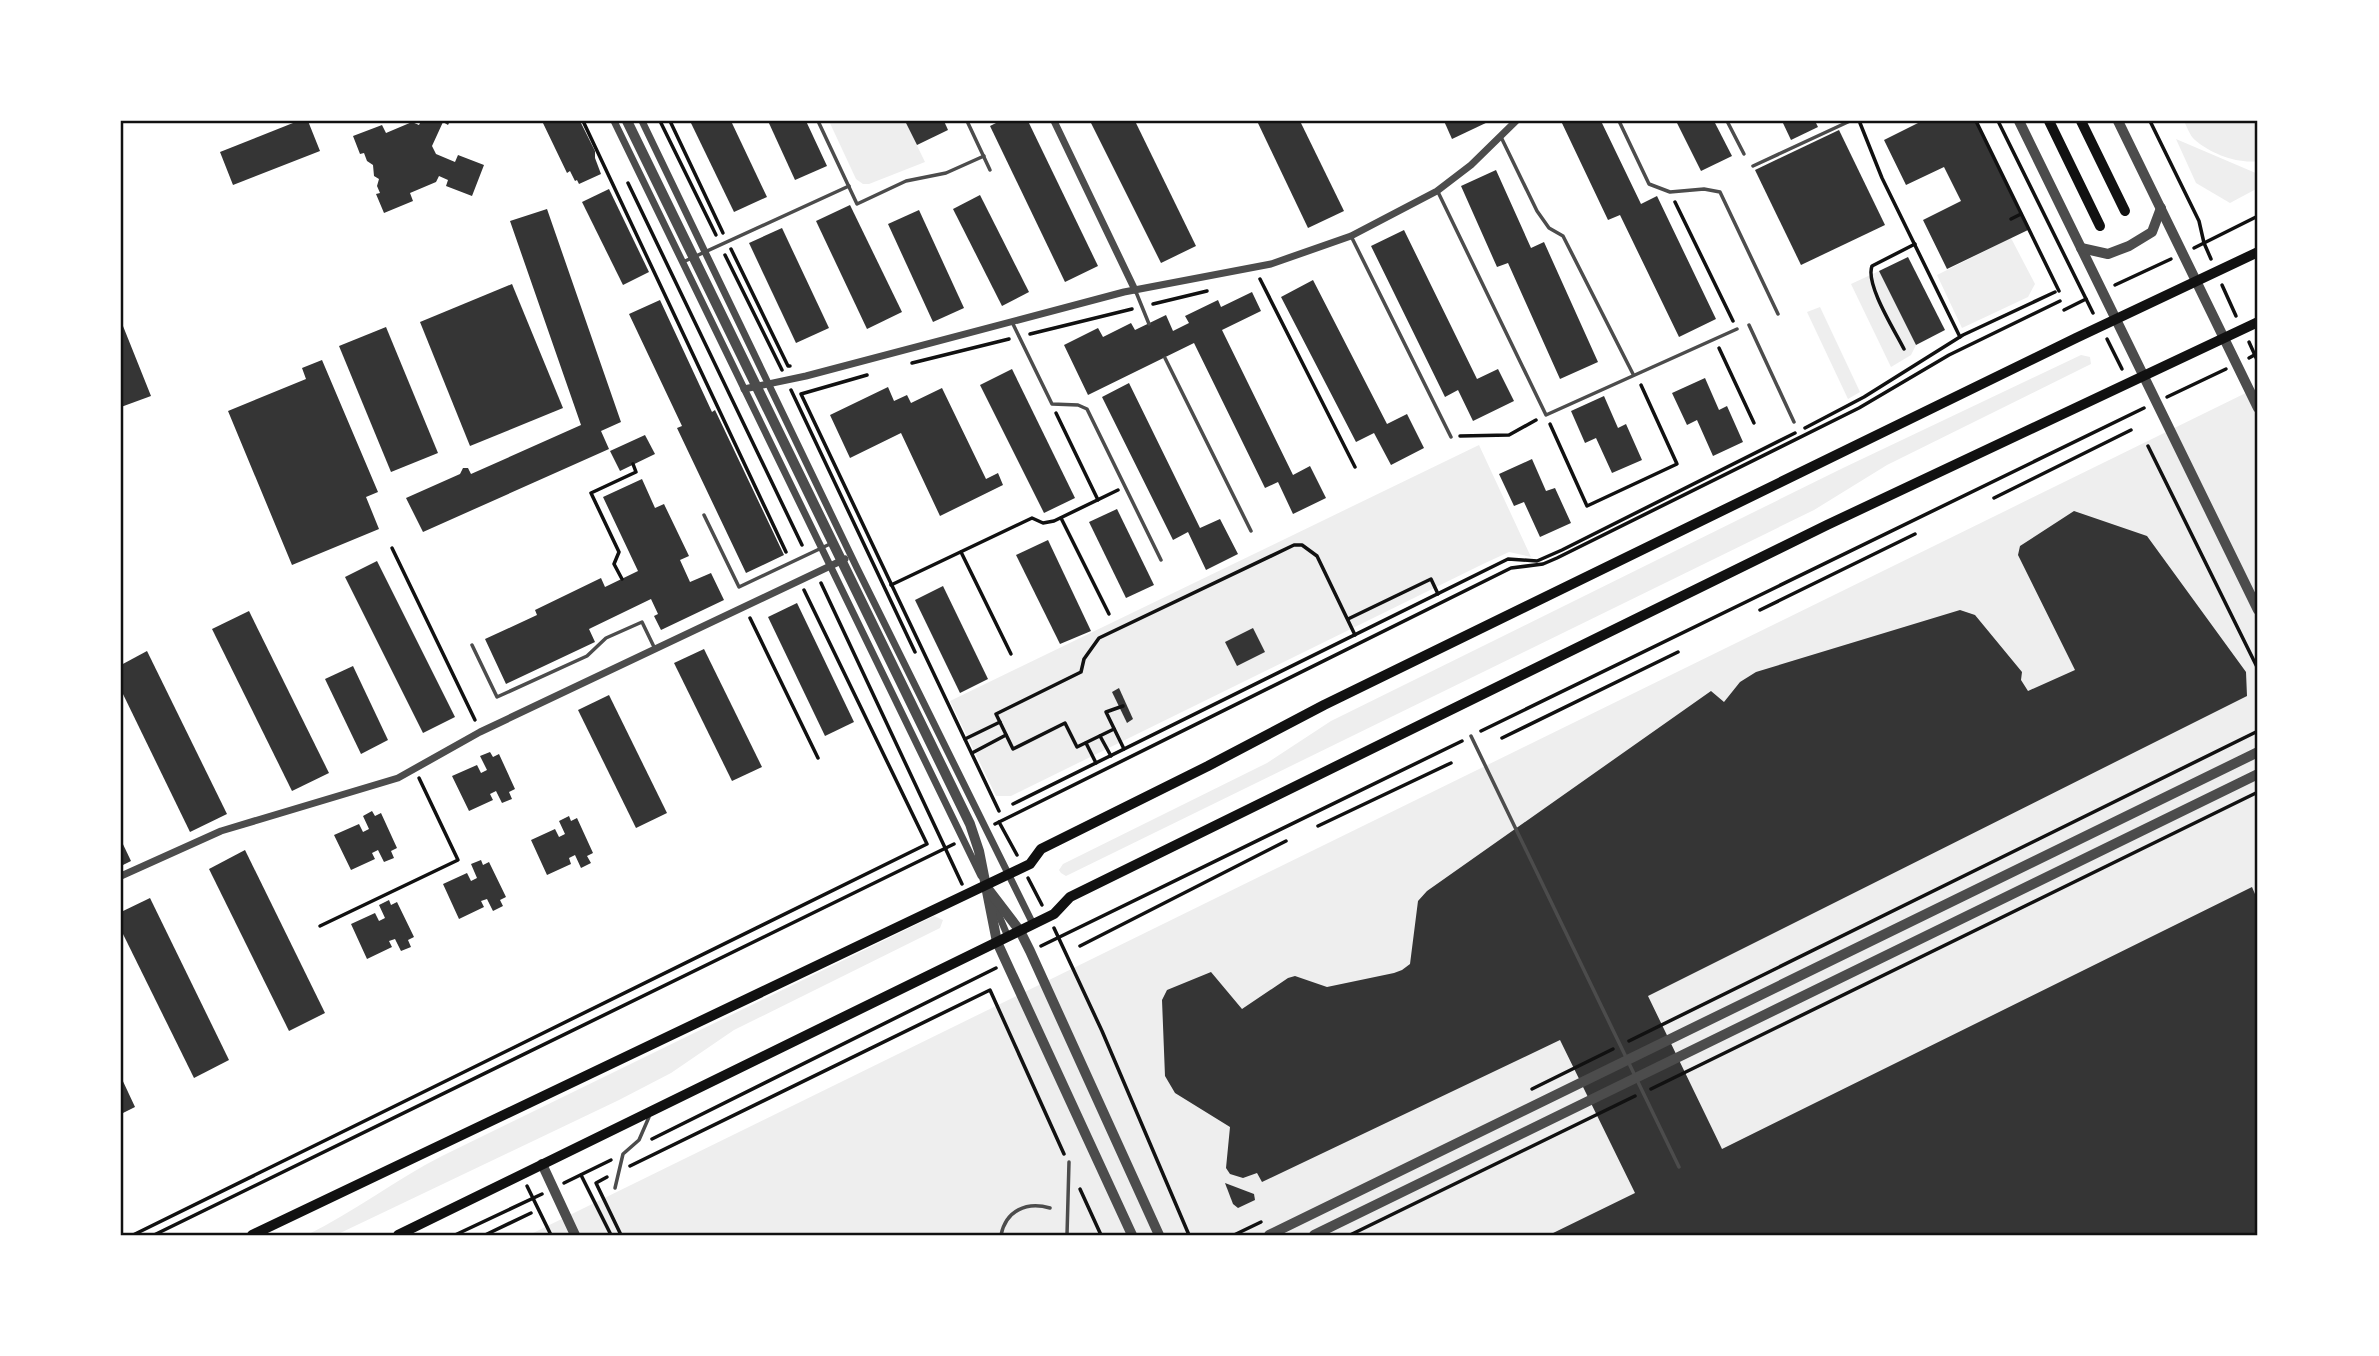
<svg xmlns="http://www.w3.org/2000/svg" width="2379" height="1356" viewBox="0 0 2379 1356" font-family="Roboto,sans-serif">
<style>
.green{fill:#eee}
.building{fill:#353535}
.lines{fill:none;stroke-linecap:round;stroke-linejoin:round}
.path{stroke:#111;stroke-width:3.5}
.service{stroke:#4c4c4c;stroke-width:3.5}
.minor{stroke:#4c4c4c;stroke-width:7}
.tertiary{stroke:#4c4c4c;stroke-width:10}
.secondary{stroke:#111;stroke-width:10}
.neatline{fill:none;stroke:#111;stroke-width:2.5}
</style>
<rect width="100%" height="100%" fill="#fff"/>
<g class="green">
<path d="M829,121H905L925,162L869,184H863L856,179Z"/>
<path d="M2184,121H2258V161C2238,164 2211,154 2195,140C2190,136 2187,127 2184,121Z"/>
<path d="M2176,139L2258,174V188L2230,203L2196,183Z"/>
<path d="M2011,238L2035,284L2028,297L1962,328L1937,275Z"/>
<path d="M1879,271L1916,345L1911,355L1891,367L1851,284Z"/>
<path d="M1820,307L1860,392L1848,399L1807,312Z"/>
<path d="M2081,355L2090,357L2091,364L1887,465L1814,510L1066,876L1061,873L1059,870L1063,864L1267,763L1331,721L1843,468Z"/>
<path d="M2258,387V1235H529Z"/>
<path d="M1479,445L1531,557L1509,552L1483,564L1011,796H996L950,701Z"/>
<path d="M934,916L943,920L940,928L734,1030L671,1073L619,1100L336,1235H307C354,1212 395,1180 442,1156Z"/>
</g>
<g class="building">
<path d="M298,121H308L320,151L233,185L220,152Z"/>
<path d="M421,121H450L448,125L443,122L432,146L436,154L455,162L458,155L484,165L472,196L446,186L448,180L439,176L436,182L410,193L413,201L384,213L376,194L380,193L377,186L379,179L374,176L373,165L367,161L364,153L360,154L353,136L382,125L386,133L412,122L419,125Z"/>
<path d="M542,121H580L595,151V158L601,174L579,184L577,180L575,181L570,171L567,173Z"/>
<path d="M690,121H731L767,197L734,212Z"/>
<path d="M768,121H806L827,166L795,180Z"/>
<path d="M905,121H944L948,130L917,145Z"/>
<path d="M1000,121H1028L1098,266L1065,282L990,126Z"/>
<path d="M1090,121H1135L1196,246L1161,263Z"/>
<path d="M1257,121H1300L1344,211L1308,228Z"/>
<path d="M1444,121H1490L1452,139Z"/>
<path d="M1561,121H1601L1641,204L1657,196L1716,319L1679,337L1620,215L1608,220Z"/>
<path d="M1676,121H1714L1732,156L1701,171Z"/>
<path d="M1782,121H1815L1818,127L1791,140Z"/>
<path d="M1922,121H1975L2028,230L1947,269L1923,220L1961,201L1944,167L1906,185L1884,140Z"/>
<path d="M1839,130L1885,225L1801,265L1755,170Z"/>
<path d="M1496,170L1531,248L1544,242L1598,362L1560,379L1508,263L1497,267L1461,186Z"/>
<path d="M609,189L649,272L623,285L582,202Z"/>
<path d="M980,195L1029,292L1002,306L953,209Z"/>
<path d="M850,205L902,312L867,329L816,221Z"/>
<path d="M547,209L621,422L601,431L609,449L423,532L406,498L460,474L463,468H468L471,474L581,425L510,221Z"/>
<path d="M919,210L964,308L933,322L888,224Z"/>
<path d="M782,228L829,328L796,343L749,243Z"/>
<path d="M1404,230L1477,379L1498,369L1514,401L1473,421L1458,390L1445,397L1371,246Z"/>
<path d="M1908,257L1945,330L1916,345L1879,271Z"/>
<path d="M1313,280L1387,424L1407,414L1424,448L1391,465L1374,433L1356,442L1281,297Z"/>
<path d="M512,284L563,408L470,446L420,322Z"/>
<path d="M1252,292L1261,311L1222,330L1293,475L1310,466L1326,498L1293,514L1278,482L1265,488L1194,343L1088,395L1064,345L1098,328L1103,337L1131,323L1135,330L1166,315L1173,331L1189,323L1185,316L1218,300L1221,307Z"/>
<path d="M660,300L712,412L715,410L784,555L746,573L677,428L682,426L629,314Z"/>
<path d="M121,321L151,396L121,407Z"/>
<path d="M386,327L438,453L391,472L339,346Z"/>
<path d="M322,360L378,492L366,497L379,529L292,565L228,411L306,379L302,368Z"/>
<path d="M1012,369L1075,498L1044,513L980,385Z"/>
<path d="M1705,378L1719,410L1727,406L1743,442L1713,456L1697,420L1687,425L1672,393Z"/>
<path d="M1129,383L1200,528L1220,519L1238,554L1206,570L1188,532L1173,540L1102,397Z"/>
<path d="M888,387L894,401L907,395L911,403L942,388L986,479L998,473L1003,485L940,516L901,433L850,458L830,415Z"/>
<path d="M1604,396L1618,428L1626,424L1642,460L1612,473L1596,438L1585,443L1571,411Z"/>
<path d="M645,435L655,454L620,471L610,451Z"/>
<path d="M1532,459L1546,491L1555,488L1571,523L1540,537L1524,502L1514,506L1499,474Z"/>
<path d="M642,479L655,508L664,504L689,556L680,560L690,582L711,573L724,600L661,630L654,616L658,614L651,599L589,629L595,642L506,684L485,639L537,615L535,610L601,578L605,587L638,571L603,497Z"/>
<path d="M1117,509L1154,585L1126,598L1089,522Z"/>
<path d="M2074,511L2147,536L2246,672L2247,696L1648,996L1722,1149L2252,887L2258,901V1235H1549L1635,1193L1560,1040L1262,1182L1257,1173L1243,1178L1230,1174L1226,1168L1230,1127L1175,1093L1165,1076L1162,1000L1167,990L1211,972L1242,1009L1288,978L1295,976L1327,987L1394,973L1402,970L1410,964L1418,901L1427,891L1711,691L1724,702L1740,682L1756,672L1960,610L1975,615L2022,672L2021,680L2028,691L2075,670L2018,555L2020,546Z"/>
<path d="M1048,540L1091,631L1060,644L1016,555Z"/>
<path d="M377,561L455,717L423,733L345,577Z"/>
<path d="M943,586L988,679L960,693L915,600Z"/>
<path d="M797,603L854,722L825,736L768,617Z"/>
<path d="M249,611L329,773L292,791L212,629Z"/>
<path d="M1253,628L1265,652L1237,666L1225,642Z"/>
<path d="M704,649L762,767L732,781L674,663Z"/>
<path d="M147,651L227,814L190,832L121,690V665Z"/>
<path d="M353,666L388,740L361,754L325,679Z"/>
<path d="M1119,688L1133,719L1127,723L1112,692Z"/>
<path d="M609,695L667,813L636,828L578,710Z"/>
<path d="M490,752L493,757L499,754L515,789L509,792L512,799L502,803L496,791L490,794L493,800L469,811L452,776L477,765L481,773L487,770L480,756Z"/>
<path d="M372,811L375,816L381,813L397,848L391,851L394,858L384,862L378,850L372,853L375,859L351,870L334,835L359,824L363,832L369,829L363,816Z"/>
<path d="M569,816L571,821L577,818L593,853L587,856L591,863L581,868L575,855L569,858L571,864L547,875L531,840L555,829L559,837L565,834L559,821Z"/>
<path d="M121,840L131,861L121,866Z"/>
<path d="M245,850L325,1013L289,1031L209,869Z"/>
<path d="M481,860L483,865L489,862L506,897L500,900L503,906L493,911L487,899L481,901L484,907L459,919L443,884L467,873L471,881L477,878L471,864Z"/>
<path d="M150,898L229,1060L194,1078L121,930V912Z"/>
<path d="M389,900L391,905L397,902L414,937L408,940L411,947L401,951L395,939L389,941L392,947L367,959L351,924L375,913L379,921L385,918L379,905Z"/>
<path d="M121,1077L135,1107L121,1114Z"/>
<path d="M1225,1183L1254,1194L1255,1200L1238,1208L1233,1204Z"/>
</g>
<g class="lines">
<g class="path">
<path d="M583,121L786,552"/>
<path d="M660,121L716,235"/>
<path d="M670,121L723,233"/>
<path d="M1976,121L2059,291"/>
<path d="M1998,121L2093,313"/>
<path d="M2150,121L2199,221L2204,243L2211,259"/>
<path d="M1860,123L1882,178L1960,337"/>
<path d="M628,183L802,545"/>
<path d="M1675,202L1733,321"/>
<path d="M2011,219L2021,214"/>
<path d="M2194,248L2258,216"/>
<path d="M731,249L788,366H790"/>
<path d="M725,255L782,370"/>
<path d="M1260,279L1355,467"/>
<path d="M2115,285L2171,259"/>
<path d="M2222,285L2236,316"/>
<path d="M1153,304L1207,291"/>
<path d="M2064,310L2086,299"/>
<path d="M1030,334L1132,309"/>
<path d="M2107,339L2122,369"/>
<path d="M2249,342L2258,362"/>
<path d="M1719,348L1754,423"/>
<path d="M1904,349C1895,331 1865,284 1872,266L1915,244"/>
<path d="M2249,358L2258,353"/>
<path d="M912,363L1009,339"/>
<path d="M867,375L801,394L999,811"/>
<path d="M791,390L915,652"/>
<path d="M2167,397L2226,369"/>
<path d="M1056,413L1098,500"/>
<path d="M1550,424L1587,506L1677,464L1641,385"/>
<path d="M1805,428L1864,397L1963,335L2055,292"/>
<path d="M1460,436L1509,435L1536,420"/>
<path d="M2148,446L2258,669"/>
<path d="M1994,498L2131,430"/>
<path d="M1061,518L1109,614"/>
<path d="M392,548L475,720"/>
<path d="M961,552L1011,654"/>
<path d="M622,579L614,564L619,552L591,493L636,472L633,464"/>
<path d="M821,583L962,884"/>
<path d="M891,585L1032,518L1043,523L1054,521L1118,490"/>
<path d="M1760,610L1915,534"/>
<path d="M750,618L818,758"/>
<path d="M1348,619L1431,579L1438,594"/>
<path d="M1123,706L1106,712L1124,749"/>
<path d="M1114,729L1077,747L1065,723L1013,749L996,714L1081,672L1084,659L1099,638L1294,545H1302L1317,556L1355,635"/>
<path d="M1481,731L2144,408"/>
<path d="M1100,736L1111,756"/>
<path d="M1502,738L1678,652"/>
<path d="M965,739L1000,722"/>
<path d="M1086,743L1096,763"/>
<path d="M972,753L1006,735"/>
<path d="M1013,804L1508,559L1537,561L1562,550L1795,433"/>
<path d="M999,822L1017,855"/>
<path d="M995,824L1511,568L1543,564L1557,558L1859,408L1949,355L2060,301"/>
<path d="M1318,826L1451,763"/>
<path d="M1028,878L1042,905"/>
<path d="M320,926L458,860L419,778"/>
<path d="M1054,928L1102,1031L1189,1235"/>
<path d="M1041,946L1462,741"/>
<path d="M1080,946L1286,841"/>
<path d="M1629,1041L2258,731"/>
<path d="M1532,1089L1613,1049"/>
<path d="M1651,1089L2258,792"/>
<path d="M652,1139L996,968"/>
<path d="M630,1166L990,990L1064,1154"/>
<path d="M581,1175L611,1235"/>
<path d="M607,1177L596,1183L621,1235"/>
<path d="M564,1183L611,1160"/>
<path d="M527,1186L551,1235"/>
<path d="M1080,1189L1101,1235"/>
<path d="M133,1235L927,844L804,590"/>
<path d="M154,1235L954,844"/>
<path d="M455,1235L542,1194"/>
<path d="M485,1235L531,1213"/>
<path d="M1234,1235L1261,1222"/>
<path d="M1350,1235L1635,1096"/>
</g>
<g class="service">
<path d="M818,121L857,204L906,181L946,173L984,156"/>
<path d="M967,121L990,170"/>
<path d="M1619,121L1649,184L1670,192L1704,189L1720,192L1778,314"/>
<path d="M1727,121L1744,154"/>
<path d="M1501,137L1537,211L1549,228L1563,236L1633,374"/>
<path d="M1753,166L1850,121"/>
<path d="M1438,192L1546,415L1737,329"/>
<path d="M1351,236L1451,437"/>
<path d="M683,262L849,186"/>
<path d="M1136,292L1149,324"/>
<path d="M1012,322L1052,404L1078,405L1087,409L1161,560"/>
<path d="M1749,325L1794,422"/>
<path d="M1165,358L1251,531"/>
<path d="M704,515L739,587L830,544"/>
<path d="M472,645L497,697L587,656L606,638L642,622L655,649"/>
<path d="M1471,736L1679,1167"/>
<path d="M615,1188L623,1154L639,1140L649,1117"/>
<path d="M1001,1235C1006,1211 1026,1201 1050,1208"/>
<path d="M1067,1235L1069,1162"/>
</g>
<g class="minor">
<path d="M614,121L981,876"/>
<path d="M642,121L857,568L1033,924"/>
<path d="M1054,121L1135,290"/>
<path d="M744,389L806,376L1124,292L1271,264L1351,236L1437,191L1471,165L1516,121"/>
<path d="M121,876L221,831L398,778L480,732L845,559"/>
<path d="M992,899L1008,937"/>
</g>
<g class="tertiary">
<path d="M627,121L970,824L979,851L997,942L1132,1235"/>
<path d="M2019,121L2258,610"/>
<path d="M2118,121L2258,408"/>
<path d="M2081,248L2108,254L2129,246L2152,232L2161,208"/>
<path d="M988,889L1020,931L1030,951L1159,1235"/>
<path d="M542,1164L575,1235"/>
<path d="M1269,1235L2258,752"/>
<path d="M1314,1235L2258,774"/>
</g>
<g class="secondary">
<path d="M2049,121L2100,226"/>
<path d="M2081,121L2125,211"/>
<path d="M252,1235L1030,864L1041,849L1208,766L1324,705L2076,338L2258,252"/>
<path d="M398,1235L997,942L1054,914L1070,897L1827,525L2258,322"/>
</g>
</g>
<rect width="2379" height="1356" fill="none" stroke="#ffffff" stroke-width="245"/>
<rect x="122" y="122" width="2134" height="1112" class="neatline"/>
</svg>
